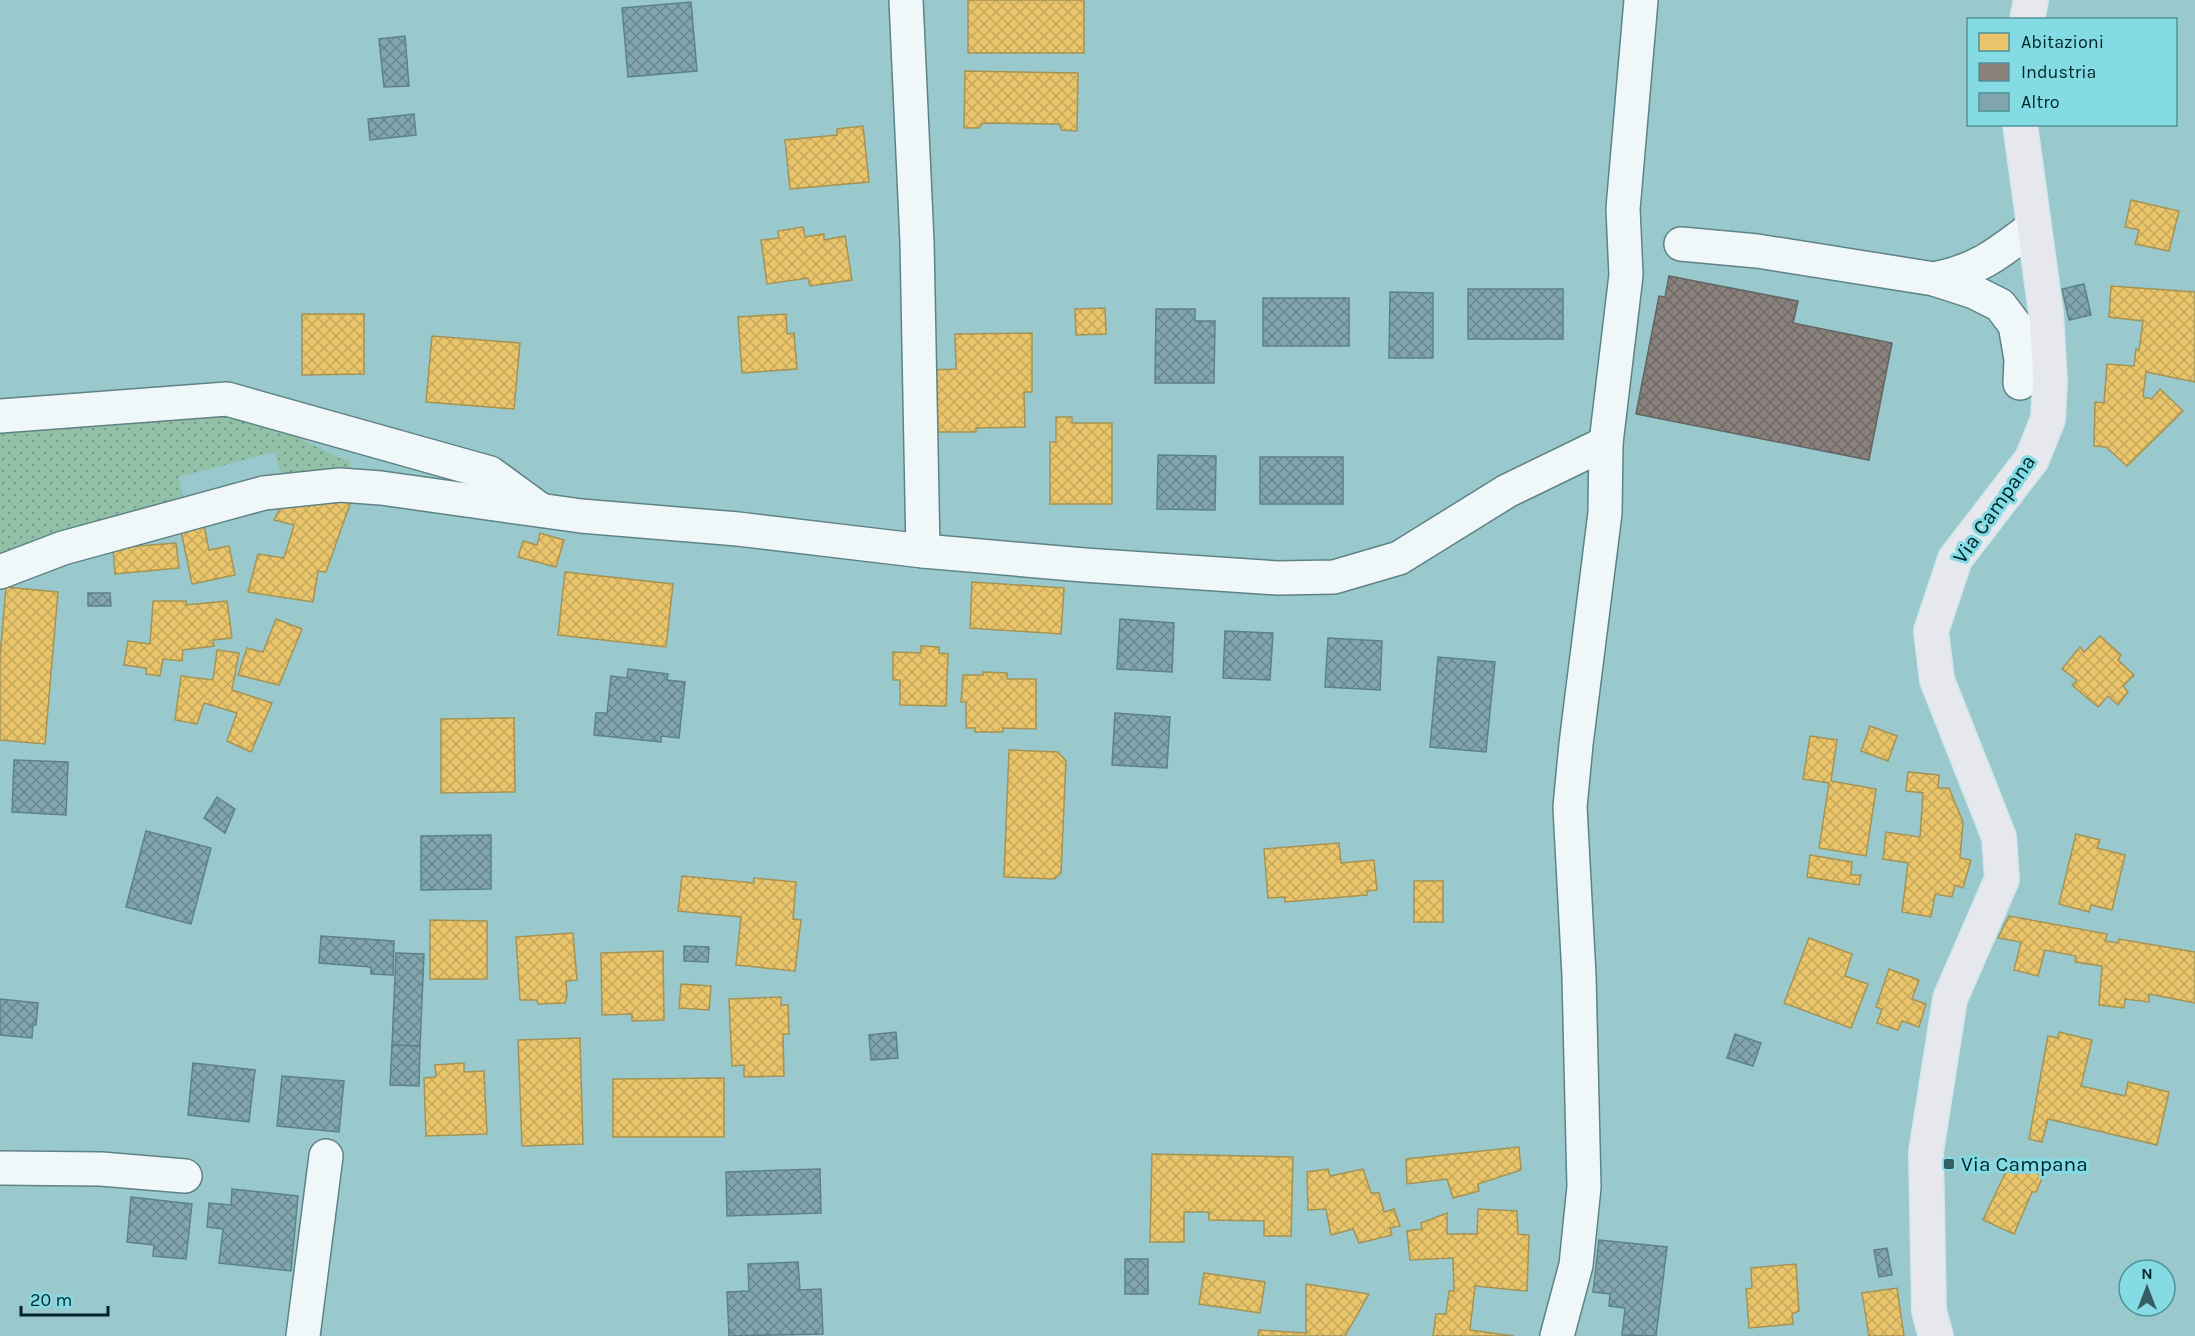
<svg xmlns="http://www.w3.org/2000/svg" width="2195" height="1336" viewBox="0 0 2195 1336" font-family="Karla,sans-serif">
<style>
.grass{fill:url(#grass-dots)}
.homes{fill:url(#homes-cross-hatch);stroke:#a39456;stroke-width:1.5}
.industry{fill:url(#industry-cross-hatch);stroke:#616563;stroke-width:1.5}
.building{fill:url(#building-cross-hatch);stroke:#5c8389;stroke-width:1.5}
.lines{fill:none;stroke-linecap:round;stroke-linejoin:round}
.minor-casing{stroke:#5f8285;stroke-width:36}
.major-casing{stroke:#d2e7e8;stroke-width:36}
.minor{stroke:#f0f7f8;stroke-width:33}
.major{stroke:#e6e8ee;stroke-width:33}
.poi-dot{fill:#365e62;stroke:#84dbe3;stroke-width:2}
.labels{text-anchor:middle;stroke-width:6;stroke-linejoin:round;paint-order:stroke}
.street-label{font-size:21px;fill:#002528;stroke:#84dbe3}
.poi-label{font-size:21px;fill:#002528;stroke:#84dbe3;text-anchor:start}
</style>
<defs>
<pattern id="grass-dots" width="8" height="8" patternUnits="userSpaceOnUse" patternTransform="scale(1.5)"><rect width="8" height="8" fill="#92c1a8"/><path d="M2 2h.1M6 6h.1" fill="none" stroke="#759d89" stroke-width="1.8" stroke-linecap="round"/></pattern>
<pattern id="homes-cross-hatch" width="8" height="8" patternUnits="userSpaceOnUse" patternTransform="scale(1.5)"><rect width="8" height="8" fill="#e9c46a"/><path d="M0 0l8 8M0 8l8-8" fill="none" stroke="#c6a85c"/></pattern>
<pattern id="industry-cross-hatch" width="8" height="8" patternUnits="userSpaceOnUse" patternTransform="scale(1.5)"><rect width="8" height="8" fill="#8a817c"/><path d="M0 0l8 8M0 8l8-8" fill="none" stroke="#6e6966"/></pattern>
<pattern id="building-cross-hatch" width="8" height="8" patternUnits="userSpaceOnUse" patternTransform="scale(1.5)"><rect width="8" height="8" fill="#82a6ad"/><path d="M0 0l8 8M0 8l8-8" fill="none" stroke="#68878d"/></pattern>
</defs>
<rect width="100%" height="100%" fill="#9ac9cd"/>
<path class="grass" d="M235,414L262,420L340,458L350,460L349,473L282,475L274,452L179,477L183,497L0,553V425Z"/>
<g class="homes">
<rect x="968" y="0" width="116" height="53"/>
<path d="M965,71L1078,73L1077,131L1062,130L1059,124L983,123L979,128H964Z"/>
<path d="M863,126L869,182L790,189L785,140L837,135V129Z"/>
<path d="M2131,200L2179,211L2169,251L2135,244L2139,230L2125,227Z"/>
<path d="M803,227L805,237L824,234V240L845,236L852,280L810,286L808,278L767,284L761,240L779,238L778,231Z"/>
<path d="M2111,286L2195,292V382L2146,372L2143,397L2152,399L2160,389L2183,411L2127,466L2106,447L2094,446L2095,402L2104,403L2107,364L2134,366L2136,349L2139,350L2143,321L2109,317Z"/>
<path d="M1105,308L1106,334L1076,335L1075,309Z"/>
<path d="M302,314H364V374L302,375Z"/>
<path d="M786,314L787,334L794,333L797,369L742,373L738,317Z"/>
<path d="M1032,333V392H1024L1025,427L976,428V432H931L930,370L956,369L955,334Z"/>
<path d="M432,336L520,343L514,409L426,402Z"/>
<path d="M1056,417H1072V423H1112V504H1050V442H1056Z"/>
<path d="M288,494L351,501L326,572L318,571L313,602L248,592L258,554L284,558L294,525L274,520Z"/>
<path d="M203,521L209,550L229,546L235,575L192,584L180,526Z"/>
<path d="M540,533L564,540L556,567L518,557L523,541L537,545Z"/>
<path d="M176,543L179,568L115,574L113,548Z"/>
<path d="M565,572L673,584L666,647L558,635Z"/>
<path d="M972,582L1064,588L1061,634L970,628Z"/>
<path d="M6,587L58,592L45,744L0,740V656Z"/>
<path d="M153,601H186V605L227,601L232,638L213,640L214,646L183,650L182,661L163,659L160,676L146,674V668L124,665L128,641L150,644Z"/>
<path d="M276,619L302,629L279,685L238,675L247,648L263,652Z"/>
<path d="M2100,636L2121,655L2118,660L2134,675L2123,686L2128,692L2118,705L2108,696L2098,707L2072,685L2077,680L2062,669L2080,647L2084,652Z"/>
<path d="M921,646L939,647V653L948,654L946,706L900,705V680H893V652L921,653Z"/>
<path d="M217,650L239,653L232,690L272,703L251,752L227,741L237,713L204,703L197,724L175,720L181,676L213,680Z"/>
<path d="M983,672L1007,673V679H1036V729L1003,728V732H975V728H966V702H961L963,675H983Z"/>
<path d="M514,718L515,792L441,793V719Z"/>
<path d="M1870,726L1897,736L1888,761L1861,751Z"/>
<path d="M1810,736L1837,740L1831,781L1876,789L1866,856L1819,848L1829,783L1803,779Z"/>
<path d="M1009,750L1058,752L1066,761L1061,873L1054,879L1004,877Z"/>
<path d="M1908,772L1939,775L1938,788H1949L1963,822L1960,858L1971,860L1963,888L1955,885L1952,897L1935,894L1931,917L1902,912L1908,863L1883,859L1886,832L1920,837L1923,793L1906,791Z"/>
<path d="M2076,834L2100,840L2097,848L2125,855L2112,910L2091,905L2089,912L2059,904Z"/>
<path d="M1339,843L1341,863L1374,860L1377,890L1367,891V895L1285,902V897L1268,898L1264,849Z"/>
<path d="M1810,855L1852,862L1851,875H1861L1859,885L1807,877Z"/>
<path d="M682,876L754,883V878L796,882L793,919L801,920L795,971L736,965L741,917L678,911Z"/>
<rect x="1414" y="881" width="29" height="41"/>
<path d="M2009,916L2107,934L2105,941L2118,943L2119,939L2195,952V1003L2149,994V1002L2125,999L2124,1008L2099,1005L2102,966L2075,962L2076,956L2045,950L2038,976L2014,970L2021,942L1998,938Z"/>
<path d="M430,920L487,921V979H430Z"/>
<path d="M573,933L577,980L566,981L567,996L565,1003L538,1004L537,1000H520L516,937Z"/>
<path d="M1809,938L1852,954L1845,976L1868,984L1851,1028L1784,1003Z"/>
<path d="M663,951L664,1020L632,1021V1014L602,1015L601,953Z"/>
<path d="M1889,969L1919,980L1912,999L1926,1004L1919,1027L1902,1021L1898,1030L1877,1023L1882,1009L1876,1007Z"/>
<path d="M681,984L711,986L709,1010L679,1008Z"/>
<path d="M781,997V1005H788L789,1034H783L784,1076L744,1077V1065L732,1066L729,999Z"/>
<path d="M2059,1032L2092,1040L2081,1086L2125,1096L2128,1082L2169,1092L2157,1145L2048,1119L2042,1142L2029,1139L2048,1036L2058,1038Z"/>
<path d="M580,1038L583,1144L522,1146L518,1040Z"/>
<path d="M464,1063V1072L484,1071L487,1134L426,1136L424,1078L436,1077L435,1065Z"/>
<path d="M724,1078V1137H613V1079Z"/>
<path d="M1519,1147L1521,1170L1478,1184L1479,1191L1453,1198L1447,1179L1407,1184L1406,1159Z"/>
<path d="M1152,1154L1293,1157L1291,1236H1264V1221L1209,1220V1212H1184V1242H1150Z"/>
<path d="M2011,1161L2043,1176L2036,1192H2032L2014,1234L1983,1220Z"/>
<path d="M1328,1169L1330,1176L1363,1169L1371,1193H1379L1384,1212L1394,1209L1400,1226L1390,1228L1392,1235L1359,1243L1353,1229L1331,1235L1326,1209L1308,1210L1307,1172Z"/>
<path d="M1478,1209L1517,1211L1518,1234L1529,1235L1527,1291L1475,1286L1470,1330L1514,1336H1433L1436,1314H1446L1449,1291H1454L1453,1258L1410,1260L1407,1231L1422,1229L1421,1223L1447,1213V1234H1477Z"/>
<path d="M1796,1264L1799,1311L1792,1314L1793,1324L1749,1328L1746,1289L1752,1288L1751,1268Z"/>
<path d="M1204,1273L1265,1282L1260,1313L1199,1304Z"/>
<path d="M1306,1284L1369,1294L1345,1336H1258L1259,1330L1306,1333Z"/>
<path d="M1897,1288L1904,1336H1869L1862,1293Z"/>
</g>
<path class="industry" d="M1669,276L1798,301L1793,323L1892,343L1869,460L1636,414L1659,296L1665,297Z"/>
<g class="building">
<path d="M691,2L697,71L628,77L622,8Z"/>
<path d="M405,36L409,86L384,87L379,39Z"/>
<path d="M414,114L416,135L370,140L368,119Z"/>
<path d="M2084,284L2091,315L2069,320L2062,289Z"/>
<rect x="1468" y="289" width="95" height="50"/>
<path d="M1390,292L1433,293V358H1389Z"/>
<rect x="1263" y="298" width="86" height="48"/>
<path d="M1156,309H1195V321H1215L1214,383H1155Z"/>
<path d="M1158,455L1216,456L1215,510L1157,509Z"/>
<rect x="1260" y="457" width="83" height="47"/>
<path d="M88,593H110L111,606H88Z"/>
<path d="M1120,619L1174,623L1172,672L1117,669Z"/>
<path d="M1225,631L1273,633L1270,680L1223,678Z"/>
<path d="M1328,638L1382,641L1380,690L1325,687Z"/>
<path d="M1438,657L1495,662L1486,752L1430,747Z"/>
<path d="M628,669L668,674L667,680L685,682L679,738L661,736V742L594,735L596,713H607L611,676L627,678Z"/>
<path d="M1115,713L1170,717L1167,768L1112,765Z"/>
<path d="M14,760L68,762L66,815L12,812Z"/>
<path d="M217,797L235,809L225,833L204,818Z"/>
<path d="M146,831L211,848L191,924L126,907Z"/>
<path d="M491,835V889L421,890V836Z"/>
<path d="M321,936L394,941L393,975L371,974V967L319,963Z"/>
<path d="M684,946L709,947L708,962L684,961Z"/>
<path d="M396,953L424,954L420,1046L392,1045Z"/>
<path d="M0,999L38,1003L36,1025H33L32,1038L0,1035Z"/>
<path d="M896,1032L898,1058L871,1060L869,1035Z"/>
<path d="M1735,1034L1761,1043L1753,1066L1727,1058Z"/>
<path d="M392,1045L420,1046L419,1086L390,1085Z"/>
<path d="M193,1063L255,1070L249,1122L188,1115Z"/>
<path d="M282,1076L344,1081L339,1132L277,1126Z"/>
<path d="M820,1169L821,1213L727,1216L726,1172Z"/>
<path d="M232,1189L298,1196L291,1271L219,1263L223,1229L207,1227L209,1203L231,1205Z"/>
<path d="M131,1197L192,1204L186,1259L153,1256L154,1245L127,1242Z"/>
<path d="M1599,1240L1667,1247L1656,1336L1622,1335L1625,1308L1609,1306L1610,1294L1593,1292Z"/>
<path d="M1887,1248L1892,1275L1879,1277L1874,1250Z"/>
<rect x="1125" y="1259" width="23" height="35"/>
<path d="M798,1262L800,1290L821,1289L823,1334L729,1336L727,1292L749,1291L748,1264Z"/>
</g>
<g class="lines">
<g class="minor-casing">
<g id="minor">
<path d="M906,0L917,242L923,551"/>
<path d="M1681,244L1757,251L1934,279L1974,292L2000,305L2015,325L2021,359L2020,383"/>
<path d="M1934,279C1977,271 1999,253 2033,227"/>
<path d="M0,416L227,399L490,473L538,508"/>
<path d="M0,572L63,548L264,493L340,485L381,488L581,516L738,529L923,551L1084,565L1278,578L1334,577L1399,558L1507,491L1606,443"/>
<path d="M0,1168L101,1169L185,1176"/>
<path d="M303,1336L326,1156"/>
<path d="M1557,1336L1576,1265L1584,1187L1579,976L1570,807L1576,744L1605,513L1606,443L1626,275L1623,209L1641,0"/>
</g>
</g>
<g class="major-casing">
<g id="major">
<path d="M2027,20L2031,0"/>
<path d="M1936,1336L1929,1311L1926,1152L1950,999L2002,879L1999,837L1937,680L1931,631L1955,559L2032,459L2048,419L2050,382L2046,313L2020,124"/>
</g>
</g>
<use href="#minor" class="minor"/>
<use href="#major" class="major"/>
</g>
<rect class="poi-dot" x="1943" y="1158" width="12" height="12" rx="3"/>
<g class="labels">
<g class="street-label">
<text transform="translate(1994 509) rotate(-55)" y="7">Via Campana</text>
</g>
<g class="poi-label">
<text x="1961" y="1171">Via Campana</text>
</g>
</g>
<rect x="1967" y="18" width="210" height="108" fill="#84dbe3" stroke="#4f9298" stroke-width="1.5"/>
<rect x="1979" y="33" width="30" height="18" fill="#e9c46a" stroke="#4f9298" stroke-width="1.5"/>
<text x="2021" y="48" font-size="18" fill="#002528">Abitazioni</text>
<rect x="1979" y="63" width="30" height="18" fill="#8a817c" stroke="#4f9298" stroke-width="1.5"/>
<text x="2021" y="78" font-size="18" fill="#002528">Industria</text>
<rect x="1979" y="93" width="30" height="18" fill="#82a6ad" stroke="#4f9298" stroke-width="1.5"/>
<text x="2021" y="108" font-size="18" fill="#002528">Altro</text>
<g transform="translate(2147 1288)"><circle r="28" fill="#84dbe3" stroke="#4f9298" stroke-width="1.5"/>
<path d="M0-4.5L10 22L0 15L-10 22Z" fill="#365e62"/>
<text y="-9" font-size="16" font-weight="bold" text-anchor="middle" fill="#002528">N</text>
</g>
<path d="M21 1306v9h87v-9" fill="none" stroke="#002528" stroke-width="3"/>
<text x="30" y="1306" font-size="18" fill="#002528" stroke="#84dbe3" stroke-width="4.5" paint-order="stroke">20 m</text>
</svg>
